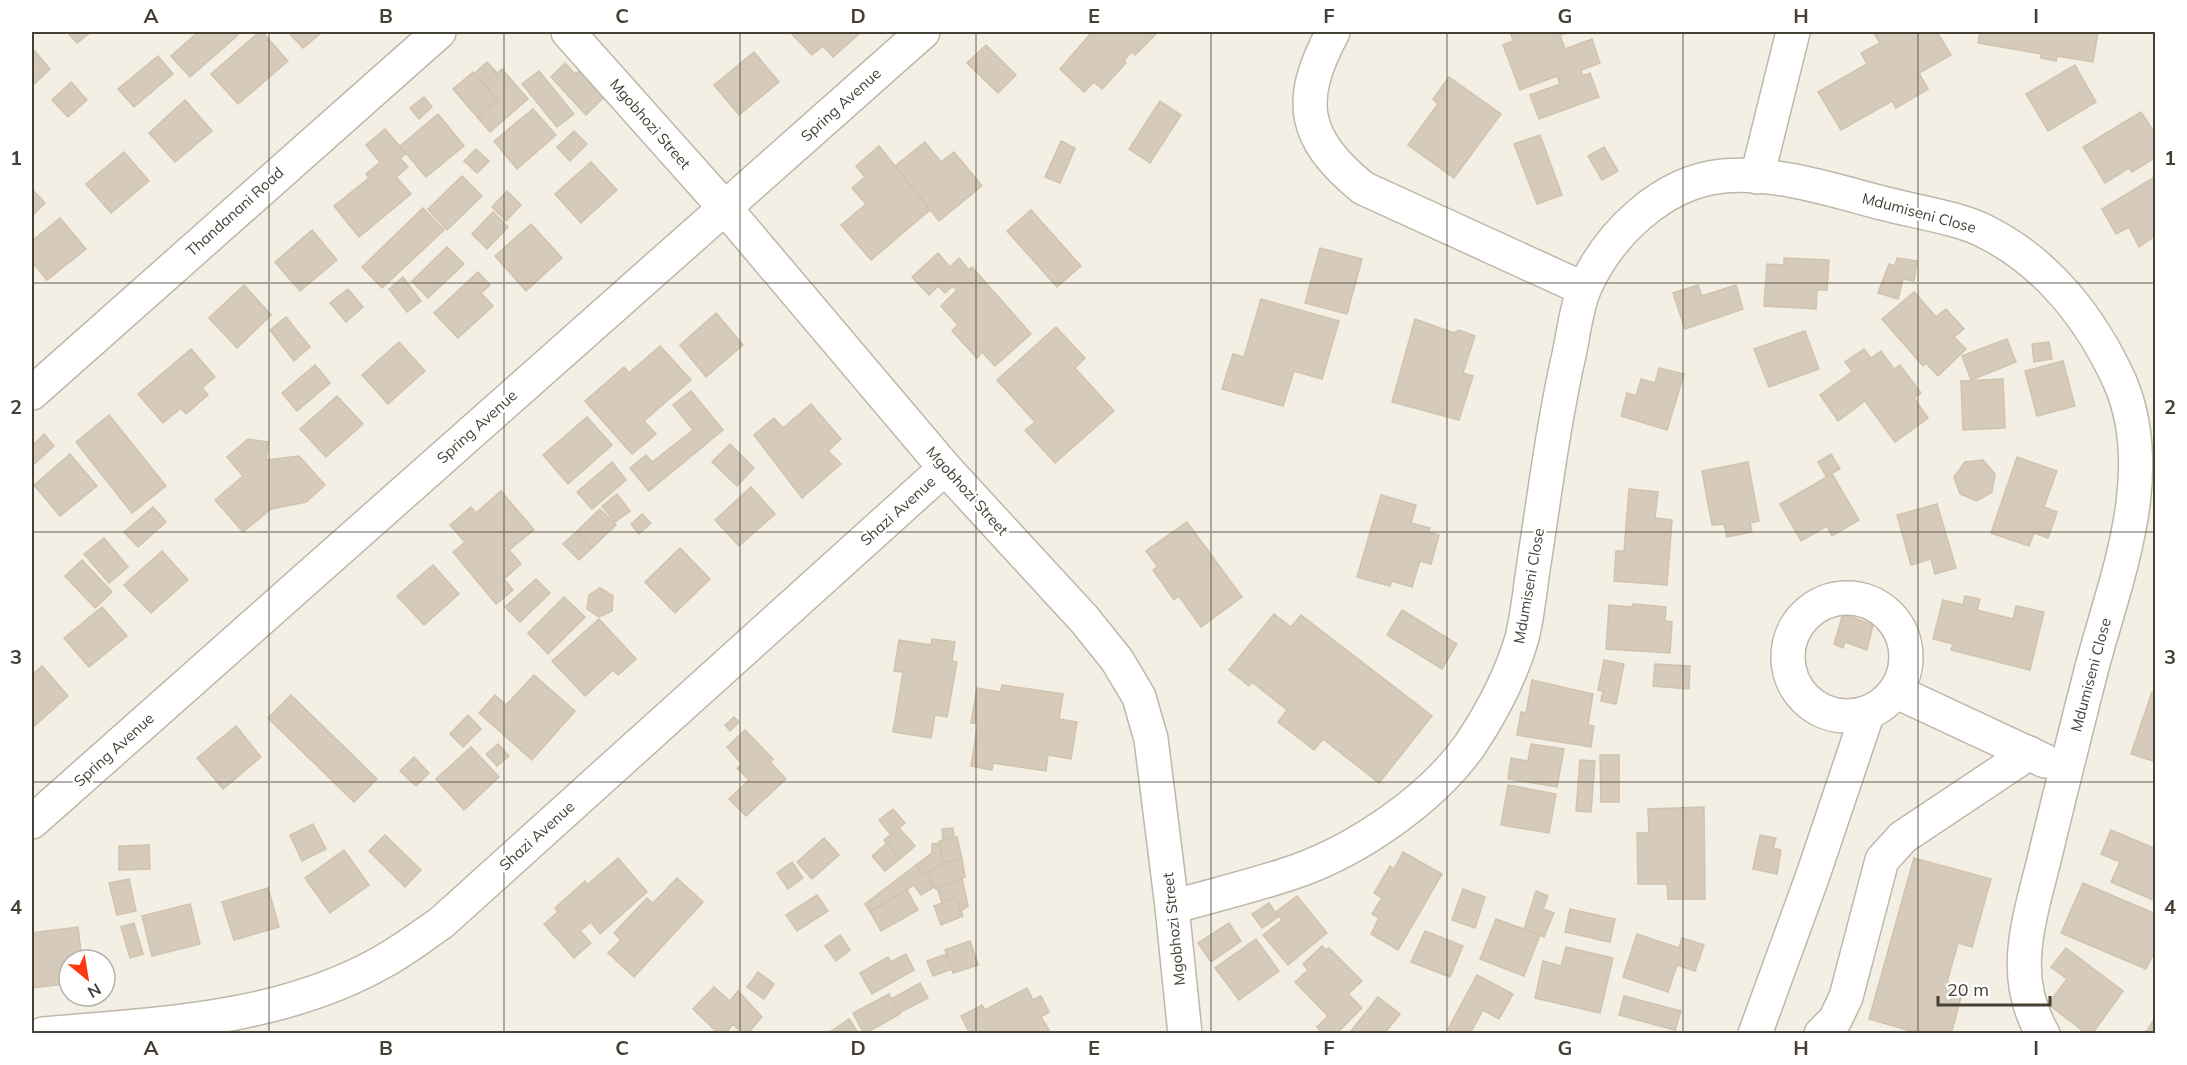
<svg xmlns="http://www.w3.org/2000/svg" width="2187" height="1065" viewBox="0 0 2187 1065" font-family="Mulish,sans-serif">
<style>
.building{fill:#d6cbba;stroke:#d1c3ad;stroke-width:1.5}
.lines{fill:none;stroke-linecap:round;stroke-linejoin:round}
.street-casing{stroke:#bfb7a8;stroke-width:36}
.street{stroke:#fff;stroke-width:33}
.grid{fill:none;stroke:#464035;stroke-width:1.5;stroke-opacity:0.55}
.labels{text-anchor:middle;stroke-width:5;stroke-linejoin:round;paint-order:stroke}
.street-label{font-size:15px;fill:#464035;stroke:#fff}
.neatline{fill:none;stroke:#464035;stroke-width:2}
.grid-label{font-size:20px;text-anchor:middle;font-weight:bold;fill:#464035}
</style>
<rect width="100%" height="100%" fill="#f3efe5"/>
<g class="building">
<path d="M67,32H91L77,43Z"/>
<path d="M198,32H235L238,35L190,77L171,56Z"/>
<path d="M259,32H262L288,61L238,104L211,74Z"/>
<path d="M288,32H322L303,48Z"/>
<path d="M790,32H859L860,33L833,57L823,46L812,55Z"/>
<path d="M1092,32H1158L1135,55L1132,52L1124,60L1126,63L1102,89L1094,82L1084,92L1060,69Z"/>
<path d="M1510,32H1571L1560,35L1565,49L1592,39L1600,63L1581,70L1583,76L1590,73L1599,97L1539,119L1530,95L1560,84L1557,76L1520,90L1503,45L1513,41Z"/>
<path d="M1881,32H1937L1951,55L1919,73L1928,89L1896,108L1892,101L1841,130L1818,92L1867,64L1861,53L1880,43L1875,35Z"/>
<path d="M1980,32H2098L2093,62L2057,56L2056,61L2041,58V54L1978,43Z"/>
<path d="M986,45L1016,75L998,93L967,63Z"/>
<path d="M32,48L50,69L32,86Z"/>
<path d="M754,52L779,82L739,115L714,85Z"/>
<path d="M158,56L173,74L134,107L118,89Z"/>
<path d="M487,62L497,73L484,84L474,74Z"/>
<path d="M565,63L575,74L580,71L604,97L586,115L551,77Z"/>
<path d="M2075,65L2096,102L2048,131L2026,94Z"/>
<path d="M502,69L528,99L490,132L478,118L497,100L484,84Z"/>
<path d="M539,71L574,114L557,127L522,84Z"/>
<path d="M473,72L497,100L478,118L453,89Z"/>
<path d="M1449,77L1501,114L1454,178L1408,145L1438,104L1433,99Z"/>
<path d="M71,82L87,100L68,117L52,100Z"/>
<path d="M424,97L432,107L419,119L410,108Z"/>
<path d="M185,100L212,131L175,162L149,133Z"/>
<path d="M1160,101L1181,115L1150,163L1129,149Z"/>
<path d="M533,109L556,135L517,169L494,141Z"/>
<path d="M2141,112L2156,135V157L2132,172L2129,168L2105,183L2083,147Z"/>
<path d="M438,114L464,146L426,177L400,146Z"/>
<path d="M385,129L406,154L400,158L408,167L396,177L411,194L359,237L334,206L369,178L366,174L380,162L366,145Z"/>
<path d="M574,131L587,144L570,161L557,147Z"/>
<path d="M1540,135L1562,195L1537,204L1514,144Z"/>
<path d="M1061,141L1075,148L1060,183L1045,177Z"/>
<path d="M925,142L941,162L954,152L982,186L939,221L895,166Z"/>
<path d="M879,146L930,210L871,260L841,225L866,204L852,188L865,177L856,166Z"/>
<path d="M1604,147L1618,171L1602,180L1588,156Z"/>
<path d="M476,149L489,161L477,173L464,161Z"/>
<path d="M124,152L149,181L111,213L86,184Z"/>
<path d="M591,162L617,190L581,223L555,194Z"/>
<path d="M462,176L482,196L447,230L428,209Z"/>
<path d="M2156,176V235L2139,247L2129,227L2116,234L2102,209Z"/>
<path d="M32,189L45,203L32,216Z"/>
<path d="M507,191L521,205L506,221L492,207Z"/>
<path d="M423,208L444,230L382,288L362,267Z"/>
<path d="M1031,210L1081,266L1057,287L1007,231Z"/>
<path d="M493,212L508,227L487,249L472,234Z"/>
<path d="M60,218L86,249L47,280L32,262V241Z"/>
<path d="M531,224L562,258L526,291L495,256Z"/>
<path d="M312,230L337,260L300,291L275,262Z"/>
<path d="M447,247L464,264L428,298L412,281Z"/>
<path d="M1320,248L1362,259L1347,314L1305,303Z"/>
<path d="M938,253L950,267L959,258L969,270L972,267L1031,334L995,366L982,352L977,358L952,331L958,325L941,306L957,290L953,286L945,293L938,286L929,295L912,277Z"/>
<path d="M1784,258L1829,260L1827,290H1817L1816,309L1764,306L1767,264L1784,265Z"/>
<path d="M1897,258L1917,261L1914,281L1903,279L1898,299L1878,293L1889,264L1895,266Z"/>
<path d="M478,272L490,285L481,293L493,306L458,338L434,313Z"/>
<path d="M403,277L421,301L407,312L389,289Z"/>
<path d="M244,285L271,315L237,348L209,318Z"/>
<path d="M1698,285L1702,296L1736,285L1743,309L1685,329L1673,293Z"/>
<path d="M348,289L363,307L346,322L330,303Z"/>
<path d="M1914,292L1936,317L1946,309L1964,329L1954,337L1966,349L1938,376L1926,363L1923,366L1882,319Z"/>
<path d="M1261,299L1339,321L1322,379L1294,371L1283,406L1222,389L1233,354L1244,357Z"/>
<path d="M716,313L743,345L706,377L680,345Z"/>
<path d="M286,317L310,347L294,361L270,330Z"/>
<path d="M1415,319L1454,333L1459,330L1475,336L1463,373L1473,376L1459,420L1392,402Z"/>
<path d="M1056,327L1085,358L1075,368L1114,411L1055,463L1025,430L1035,422L997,380Z"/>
<path d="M1805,331L1819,369L1769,387L1754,349Z"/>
<path d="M2007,339L2016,362L1971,380L1962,356Z"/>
<path d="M399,342L425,371L388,404L362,375Z"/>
<path d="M2049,342L2052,359L2034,362L2032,344Z"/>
<path d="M660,346L691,380L644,421L656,434L632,454L585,401L624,367L629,373Z"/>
<path d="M191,349L215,377L202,388L208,395L186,414L181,408L163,423L138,394Z"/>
<path d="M1864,349L1870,357L1851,370L1845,362Z"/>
<path d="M1881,351L1894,369L1900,365L1921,393L1914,398L1928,418L1895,442L1865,401L1838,421L1820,395Z"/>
<path d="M2063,361L2075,406L2037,416L2025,371Z"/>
<path d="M315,365L330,383L297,411L282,393Z"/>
<path d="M1659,368L1684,374L1667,430L1621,416L1627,393L1636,396L1641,379L1655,383Z"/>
<path d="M2003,379L2005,428L1963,430L1961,381Z"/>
<path d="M691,391L723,430L649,491L630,468L646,455L652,462L693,430L673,405Z"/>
<path d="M337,396L363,424L326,457L300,429Z"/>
<path d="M811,404L841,439L828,451L841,464L802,498L754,435L774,418L783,428Z"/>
<path d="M109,415L166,486L132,513L76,442Z"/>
<path d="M587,417L612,445L568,484L543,455Z"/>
<path d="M44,434L54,446L32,466V446Z"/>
<path d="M248,439L268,442L266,460L299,456L325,485L306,502L271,509L243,532L215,500L243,476L227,457Z"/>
<path d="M730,444L754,468L737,486L712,462Z"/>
<path d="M70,454L97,486L60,516L34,485Z"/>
<path d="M1831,454L1840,469L1826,476L1818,462Z"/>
<path d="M2017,457L2057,471L2044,507L2057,512L2048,538L2034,533L2029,546L1991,533Z"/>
<path d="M1983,460L1995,474L1992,492L1977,501L1960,494L1954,477L1965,462Z"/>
<path d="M612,462L626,480L592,509L577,492Z"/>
<path d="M1748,462L1759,521L1750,523L1752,532L1727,537L1724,524L1712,525L1702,471Z"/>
<path d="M1832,474L1859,520L1832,536L1827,526L1801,541L1780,504Z"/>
<path d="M751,487L775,514L739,546L715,520Z"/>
<path d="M1629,489L1658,492L1655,518L1672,520L1667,585L1614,581L1616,551H1624Z"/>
<path d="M501,491L534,530L509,550L521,564L504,579L513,590L496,604L453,552L465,542L450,525L471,507L476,513Z"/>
<path d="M617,494L630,511L615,522L602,506Z"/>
<path d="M1381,495L1416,505L1411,523L1430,528L1428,532L1439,535L1431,564L1420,561L1412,587L1392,581L1390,586L1357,577Z"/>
<path d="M1937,504L1956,568L1935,574L1931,559L1911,565L1897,515Z"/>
<path d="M153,507L166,522L138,547L124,532Z"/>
<path d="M600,509L616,525L592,548L577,531Z"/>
<path d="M642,514L651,523L639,534L631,524Z"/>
<path d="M1187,522L1242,597L1201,627L1179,596L1174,600L1153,570L1158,567L1146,551Z"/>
<path d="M577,531L592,548L579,560L563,544Z"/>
<path d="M104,538L128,567L109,583L84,554Z"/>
<path d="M680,548L710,579L675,613L645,582Z"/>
<path d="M162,551L188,580L151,613L124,585Z"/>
<path d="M82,560L112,592L95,608L65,576Z"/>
<path d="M433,565L459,594L424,625L397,596Z"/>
<path d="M536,579L550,593L520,622L505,607Z"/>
<path d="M600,588L613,596L612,611L599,617L587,609L589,595Z"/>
<path d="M1965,596L1980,599L1977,610L2013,619L2016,606L2044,612L2030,670L1951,650L1953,644L1933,639L1943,600L1963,605Z"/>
<path d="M564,597L585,617L548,654L528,633Z"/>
<path d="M1633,604L1666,607L1665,621L1672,622L1670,653L1606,649L1609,605L1632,607Z"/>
<path d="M102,607L127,636L89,667L64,638Z"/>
<path d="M1402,610L1457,644L1442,669L1387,635Z"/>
<path d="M1274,614L1291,627L1301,615L1432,716L1379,783L1323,739L1314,750L1278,722L1287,710L1252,682L1249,686L1229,670Z"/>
<path d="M1843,614L1873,625L1867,650L1845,642L1843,648L1834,644Z"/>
<path d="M599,619L636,659L618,675L613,670L585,696L552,661Z"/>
<path d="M932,639L955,642L952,661L957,662L947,717L935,715L931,738L893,732L903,672L894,671L899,640L931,645Z"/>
<path d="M1604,660L1624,664L1616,704L1601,701L1603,691L1598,690Z"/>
<path d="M1655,664L1690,666L1689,689L1653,686Z"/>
<path d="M42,666L68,696L32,728V675Z"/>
<path d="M534,675L575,711L532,760L479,713L495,695L506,705Z"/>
<path d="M1532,680L1593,694L1588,725L1594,726L1591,747L1517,735L1521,712L1526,713Z"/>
<path d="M1002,685L1063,694L1059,719L1077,722L1071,759L1048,755L1046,771L993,763L992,770L971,766L978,723H971L977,688L1000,692Z"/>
<path d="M2152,692L2156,693V762L2131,754Z"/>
<path d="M291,695L377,779L354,802L268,718Z"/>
<path d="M468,715L481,729L463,747L450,734Z"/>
<path d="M734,717L739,722L730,731L725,725Z"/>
<path d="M236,726L261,757L223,789L197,758Z"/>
<path d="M745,730L773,759L770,762L786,779L746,816L729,799L749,780L737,768L742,764L727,747Z"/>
<path d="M498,744L509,756L497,766L486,754Z"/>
<path d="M1531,744L1564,749L1557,787L1508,779L1511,758L1528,761Z"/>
<path d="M471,747L499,777L464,810L436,779Z"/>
<path d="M1600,755H1619V802H1601Z"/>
<path d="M414,757L429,773L416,786L400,771Z"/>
<path d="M1580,760L1595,761L1591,812L1576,811Z"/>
<path d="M1508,785L1556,794L1549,833L1501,825Z"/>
<path d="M1704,807L1705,899H1668L1667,884H1638L1637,833H1649L1648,809Z"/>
<path d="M893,809L905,823L891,835L879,820Z"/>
<path d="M313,824L326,849L302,861L290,835Z"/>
<path d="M899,828L915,846L900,859L884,840Z"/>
<path d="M953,828L954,838L943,840L942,829Z"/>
<path d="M2111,830L2156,849V901L2111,882L2120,862L2101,854Z"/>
<path d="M385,835L421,870L405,887L369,851Z"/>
<path d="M1760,835L1776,838L1773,848L1781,850L1777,874L1753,869Z"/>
<path d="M957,837L962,859L943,863L939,841Z"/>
<path d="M824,838L839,855L812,879L797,862Z"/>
<path d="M887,843L900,859L885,871L872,856Z"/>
<path d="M940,843L943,864L923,875L916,865L932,853V844Z"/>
<path d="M149,845L150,869L119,870V846Z"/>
<path d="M344,850L369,885L330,913L305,878Z"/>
<path d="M1403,852L1442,874L1398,950L1371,934L1379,918L1372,914L1382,898L1374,893L1390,866L1394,869Z"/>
<path d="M618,858L647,892L600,934L591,922L580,931L591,943L574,958L544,924L558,912L555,908L585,881L587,885Z"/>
<path d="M1914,858L1991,879L1972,947L1958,943L1947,982L1964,987L1951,1034H1921L1869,1019Z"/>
<path d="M962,859L965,877L936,889L926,873L943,863Z"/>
<path d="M792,862L803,878L788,889L777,873Z"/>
<path d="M916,865L923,875L926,873L934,887L921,895L914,885L870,912L865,904Z"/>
<path d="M677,878L703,902L634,977L608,953L621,940L614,933L647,898L653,903Z"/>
<path d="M962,878L968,906L961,911L956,898L942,903L937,888Z"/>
<path d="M129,879L136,911L117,915L109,883Z"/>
<path d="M2083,883L2156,914V949L2146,969L2061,933Z"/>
<path d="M268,888L279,927L234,940L222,902Z"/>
<path d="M1463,889L1485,897L1475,928L1452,920Z"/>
<path d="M907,890L918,910L881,931L870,912Z"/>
<path d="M1536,891L1548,896L1543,909L1554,913L1544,937L1524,929Z"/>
<path d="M817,895L828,911L797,931L786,915Z"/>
<path d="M1297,896L1327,933L1288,965L1263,935L1282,920L1276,912Z"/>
<path d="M956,898L963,916L941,925L934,906Z"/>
<path d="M1269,903L1278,917L1262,928L1252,914Z"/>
<path d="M190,904L200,944L152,956L142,916Z"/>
<path d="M1570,909L1615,919L1610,942L1565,932Z"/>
<path d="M1496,919L1540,935L1524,976L1480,959Z"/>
<path d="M134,923L143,954L130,958L121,927Z"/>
<path d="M1229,923L1241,941L1211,962L1198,943Z"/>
<path d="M78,927L82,960H69V969L64,970L65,984L32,988V933Z"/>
<path d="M1425,931L1463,946L1450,977L1411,962Z"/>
<path d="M1637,934L1679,948L1682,938L1704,945L1695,971L1677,965L1668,992L1623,977Z"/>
<path d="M840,935L850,950L836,961L825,946Z"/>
<path d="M1256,939L1279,971L1239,1000L1215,968Z"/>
<path d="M970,941L978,965L953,973L945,950Z"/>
<path d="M1322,946L1326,950L1329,948L1362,981L1348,994L1362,1008L1336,1034H1323L1317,1027L1328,1016L1295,982L1308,970L1303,964Z"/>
<path d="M1566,947L1613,958L1600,1013L1535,998L1543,961L1561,966Z"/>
<path d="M2066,948L2123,991L2092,1034H2087L2048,1004L2067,979L2051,967Z"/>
<path d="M906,954L914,970L872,994L860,973L888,957L891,962Z"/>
<path d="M947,954L952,969L933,976L927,961Z"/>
<path d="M758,972L774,984L764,999L747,987Z"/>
<path d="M1477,975L1513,994L1499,1019L1483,1010L1470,1034H1456L1448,1029Z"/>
<path d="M920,983L928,998L899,1013L891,999Z"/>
<path d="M714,987L730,1001L738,991L762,1017L747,1034H743L733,1024L725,1034H719L693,1009Z"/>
<path d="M1027,988L1033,1000L1041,996L1049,1012L1041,1017L1049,1030L1043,1034H970L961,1016L982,1005L985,1010Z"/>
<path d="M889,994L900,1014L864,1034L853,1013Z"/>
<path d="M1624,996L1681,1011L1675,1030L1619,1015Z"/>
<path d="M1378,997L1400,1014L1384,1034H1353L1351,1031Z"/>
<path d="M2156,1016V1034H2145Z"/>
<path d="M849,1019L859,1034H831L830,1032Z"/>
</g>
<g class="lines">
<g class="street-casing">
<g id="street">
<path d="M568,32L725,208L945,468L1084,619L1117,660L1139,697L1151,739L1172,907L1185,1034"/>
<path d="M1333,32C1296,101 1302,138 1363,188L1584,289"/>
<path d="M1757,177L1793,32"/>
<path d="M32,393L439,32"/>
<circle cx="1847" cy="657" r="59"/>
<path d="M1897,692L2045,761"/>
<path d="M32,822L923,32"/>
<path d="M1172,907C1214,895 1257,885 1297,871C1359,849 1432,799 1470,745C1492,712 1511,676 1522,638C1528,614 1530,588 1534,563C1545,492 1554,420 1570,350C1574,330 1577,305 1585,287C1609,234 1662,182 1723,176C1775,171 1832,190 1882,203C1912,211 1960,218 1986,232C2048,263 2092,320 2120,382C2159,473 2116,578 2092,667C2076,730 2060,793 2045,856C2030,918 2008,975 2043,1034"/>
<path d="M43,1034C159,1024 281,1020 384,961C404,950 422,936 441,923L945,468"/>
<path d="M1755,1034L1813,875L1867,715"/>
<path d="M1821,1034L1835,1020L1846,997L1882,860L1903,837L2029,753"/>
</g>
</g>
<use href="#street" class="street"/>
</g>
<path class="grid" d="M269,32V1034M504,32V1034M740,32V1034M976,32V1034M1211,32V1034M1447,32V1034M1683,32V1034M1918,32V1034M32,283H2156M32,532H2156M32,782H2156"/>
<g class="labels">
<g class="street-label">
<text transform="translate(841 105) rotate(-42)" y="5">Spring Avenue</text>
<text transform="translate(650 124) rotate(49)" y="5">Mgobhozi Street</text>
<text transform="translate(235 212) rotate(-42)" y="5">Thandanani Road</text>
<text transform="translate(1919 213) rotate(15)" y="5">Mdumiseni Close</text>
<text transform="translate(477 427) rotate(-42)" y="5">Spring Avenue</text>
<text transform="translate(967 491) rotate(48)" y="5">Mgobhozi Street</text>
<text transform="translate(898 511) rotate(-42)" y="5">Shazi Avenue</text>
<text transform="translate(1529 586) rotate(-80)" y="5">Mdumiseni Close</text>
<text transform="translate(2091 675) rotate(-75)" y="5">Mdumiseni Close</text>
<text transform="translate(114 750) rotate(-42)" y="5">Spring Avenue</text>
<text transform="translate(537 836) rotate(-42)" y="5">Shazi Avenue</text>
<text transform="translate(1174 929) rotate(-96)" y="5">Mgobhozi Street</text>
</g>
</g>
<rect width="2187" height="1065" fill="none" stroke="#ffffff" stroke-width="66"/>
<g transform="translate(87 978) rotate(150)"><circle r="28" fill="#ffffff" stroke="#b5b3ae" stroke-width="1.5"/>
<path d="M0-4.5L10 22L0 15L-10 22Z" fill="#ff3811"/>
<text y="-9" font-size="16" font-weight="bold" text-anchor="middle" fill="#464035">N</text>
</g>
<path d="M1938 996v9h112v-9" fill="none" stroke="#464035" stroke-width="3"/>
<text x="1947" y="996" font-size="18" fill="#464035" stroke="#ffffff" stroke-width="4.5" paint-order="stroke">20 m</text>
<rect x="33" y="33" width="2121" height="999" class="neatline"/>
<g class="grid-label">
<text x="151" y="23">A</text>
<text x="386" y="23">B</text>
<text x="622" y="23">C</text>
<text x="858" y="23">D</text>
<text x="1094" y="23">E</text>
<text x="1329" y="23">F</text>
<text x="1565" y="23">G</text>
<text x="1801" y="23">H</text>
<text x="2036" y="23">I</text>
<text x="16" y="165">1</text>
<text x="2170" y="165">1</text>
<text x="16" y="414">2</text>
<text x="2170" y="414">2</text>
<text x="16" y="664">3</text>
<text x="2170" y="664">3</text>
<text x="16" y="914">4</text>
<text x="2170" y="914">4</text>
<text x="151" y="1055">A</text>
<text x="386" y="1055">B</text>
<text x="622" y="1055">C</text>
<text x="858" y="1055">D</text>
<text x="1094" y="1055">E</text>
<text x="1329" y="1055">F</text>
<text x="1565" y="1055">G</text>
<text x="1801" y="1055">H</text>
<text x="2036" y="1055">I</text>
</g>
</svg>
